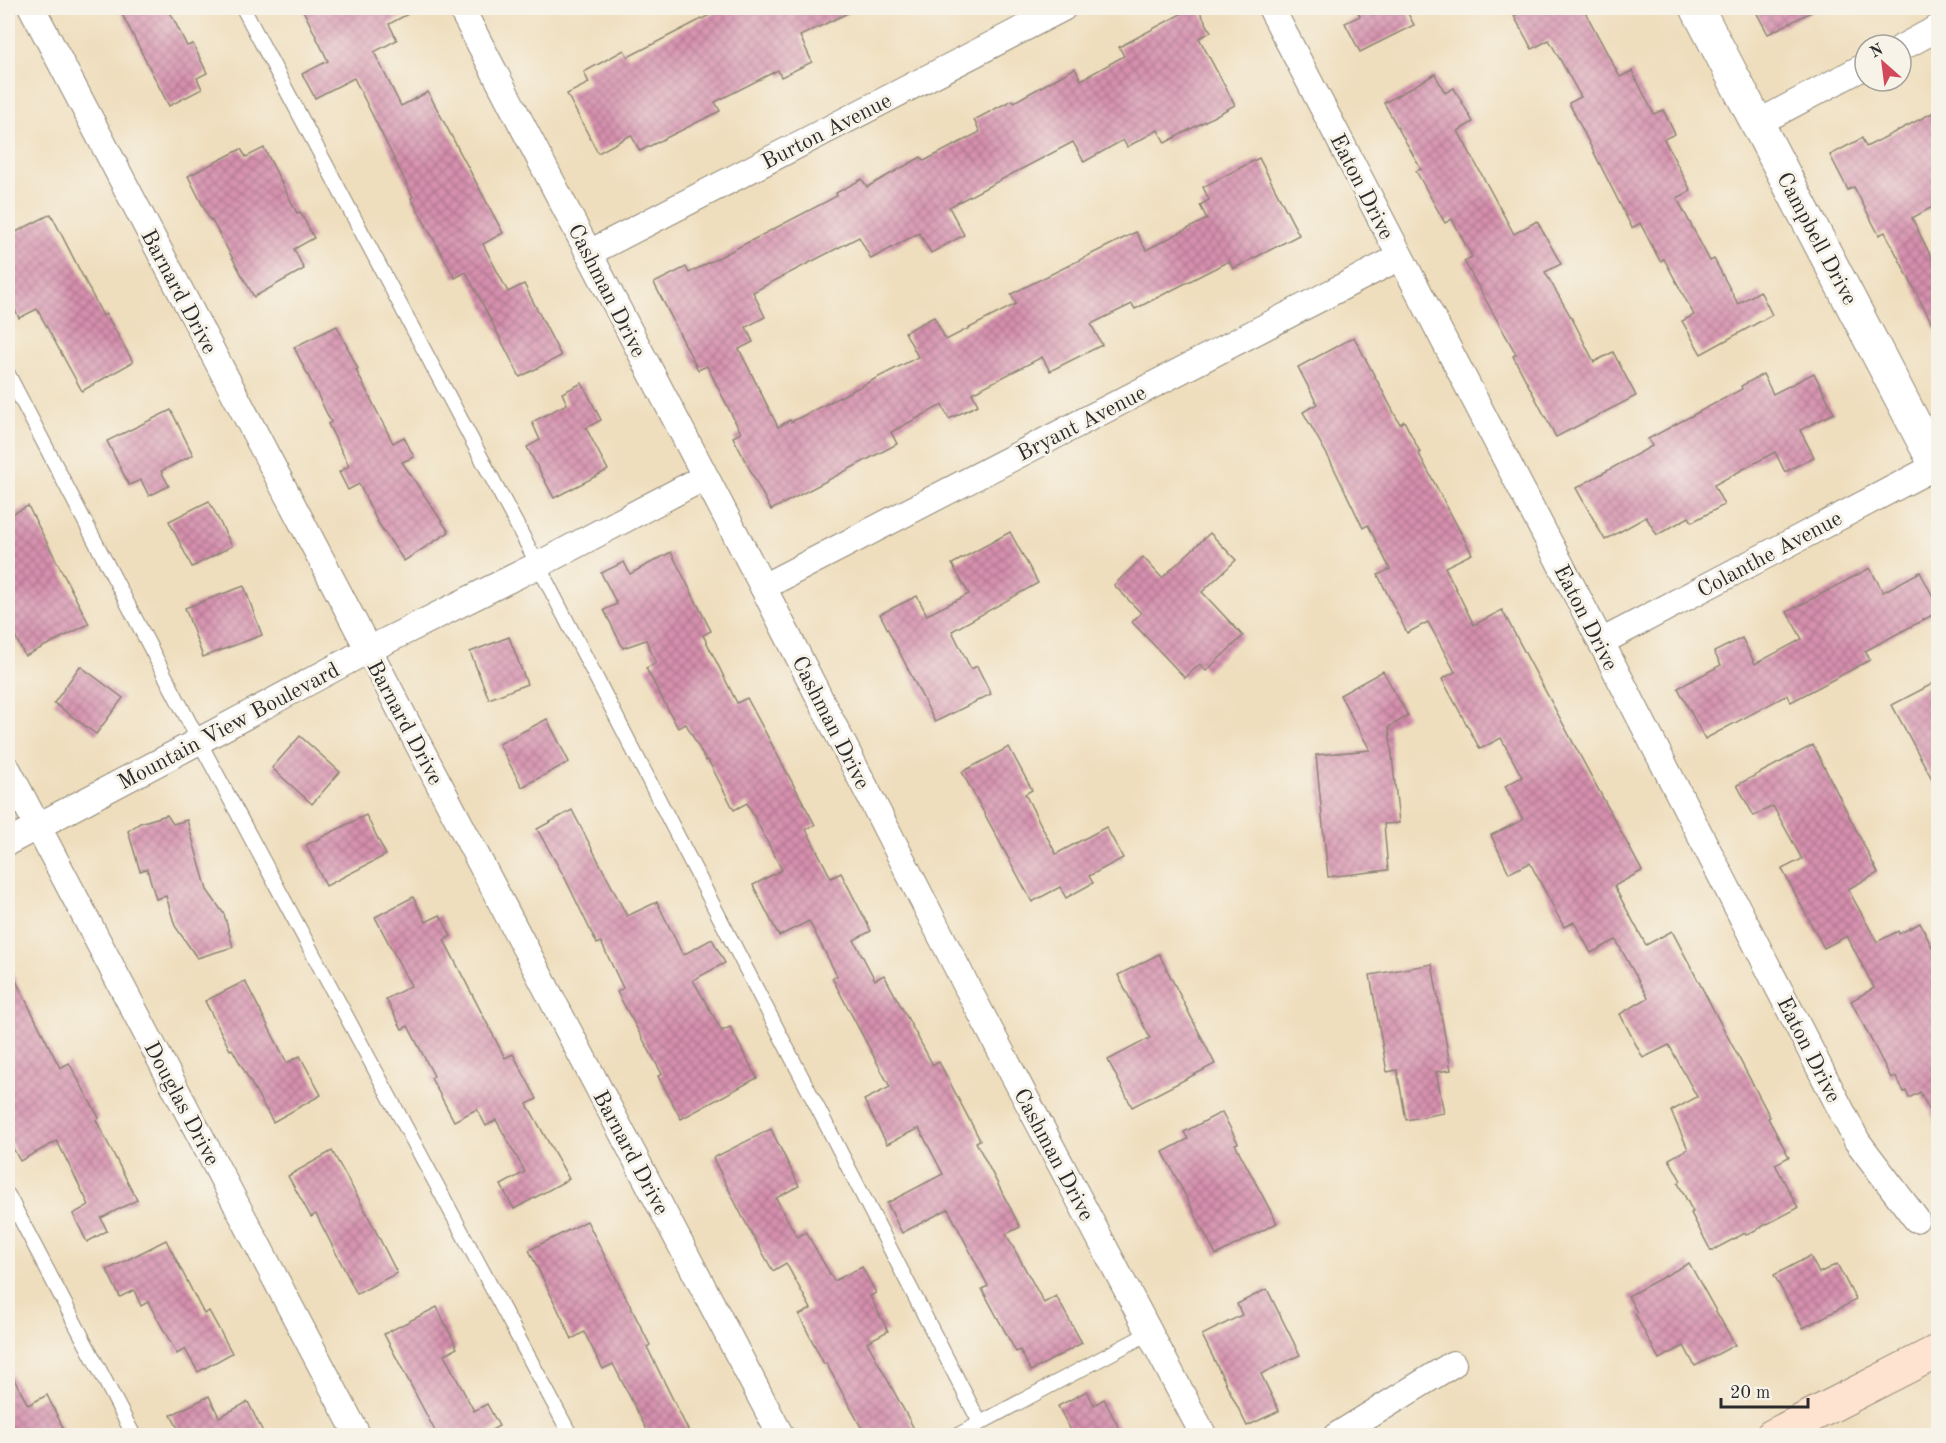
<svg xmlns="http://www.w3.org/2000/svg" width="1946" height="1443" viewBox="0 0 1946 1443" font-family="'Old Standard TT',serif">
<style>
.building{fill:url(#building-cross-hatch)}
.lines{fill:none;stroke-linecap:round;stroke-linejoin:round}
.service-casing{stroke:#8d8474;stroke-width:16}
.minor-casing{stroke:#8d8474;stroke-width:28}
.tertiary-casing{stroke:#8d8474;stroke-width:35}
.secondary-casing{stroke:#8d8474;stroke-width:35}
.service{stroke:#fff;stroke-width:14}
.minor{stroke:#fff;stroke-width:26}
.tertiary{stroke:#fff;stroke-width:33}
.secondary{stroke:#fee3d1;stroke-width:33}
.labels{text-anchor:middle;stroke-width:6;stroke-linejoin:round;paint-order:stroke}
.street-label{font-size:22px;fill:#2b2b2b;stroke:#f7f3e8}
</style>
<defs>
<pattern id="building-cross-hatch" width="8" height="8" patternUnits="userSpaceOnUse" patternTransform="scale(1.5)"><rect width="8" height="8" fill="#d690ae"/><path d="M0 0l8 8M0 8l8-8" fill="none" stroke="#ae768e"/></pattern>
</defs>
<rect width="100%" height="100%" fill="#f7f3e8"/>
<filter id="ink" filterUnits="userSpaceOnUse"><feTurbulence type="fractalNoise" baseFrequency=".0167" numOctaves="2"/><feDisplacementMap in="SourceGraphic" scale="12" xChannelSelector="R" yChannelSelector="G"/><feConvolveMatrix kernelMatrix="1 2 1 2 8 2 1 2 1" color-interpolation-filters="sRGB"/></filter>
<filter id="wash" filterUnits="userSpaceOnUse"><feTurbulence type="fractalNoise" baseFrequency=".008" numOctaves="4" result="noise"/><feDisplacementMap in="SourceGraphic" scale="24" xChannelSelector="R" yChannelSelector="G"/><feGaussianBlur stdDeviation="1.35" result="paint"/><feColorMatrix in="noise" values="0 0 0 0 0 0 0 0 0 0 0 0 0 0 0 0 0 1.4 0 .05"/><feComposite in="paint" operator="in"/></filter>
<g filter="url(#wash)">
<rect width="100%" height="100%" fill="#efdebd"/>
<g id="blocks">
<g class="building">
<path d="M119,8H168L187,46L193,44L207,73L197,78L202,89L169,106Z"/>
<path d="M302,8H419L389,24L397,40L374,52L401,106L428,92L503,233L483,244L508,292L524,284L561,356L520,377L466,272L455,278L411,198L413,197L354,78L315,98L302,74L328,61Z"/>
<path d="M723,8H858L800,36L812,62L781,77L778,70L715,102L720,111L640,151L631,135L598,153L567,94L589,83L584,72L624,50L628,57Z"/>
<path d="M1192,8H1198L1211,32L1199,38L1235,105L1165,143L1158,130L1127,147L1123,140L1084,162L1073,142L949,207L964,235L931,253L919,233L871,259L859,237L753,292L765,317L746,327L753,342L739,349L778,427L790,420L791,422L918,357L905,332L934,317L946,340L1016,304L1011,294L1136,232L1146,250L1207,219L1200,205L1209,200L1203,187L1259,158L1299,235L1233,269L1229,261L1135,309L1132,304L1091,324L1102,345L1050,371L1042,357L972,393L978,405L949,419L942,405L891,432L897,444L771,510L733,437L741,433L707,366L698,370L654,283L686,267L689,273L837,196L836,193L862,179L867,187L921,157L924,161L980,132L974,120L1012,100L1014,102L1075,68L1081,80L1124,56L1119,47Z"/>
<path d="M1356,8H1405L1414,25L1360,52L1345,23L1360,16Z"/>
<path d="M1529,8H1583L1620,77L1632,71L1654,114L1663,110L1675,134L1664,139L1691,191L1677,198L1710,261L1714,259L1738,304L1760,291L1772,315L1701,354L1682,321L1694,315L1664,259L1660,261L1640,223L1632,228L1569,103L1581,97L1549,40L1532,49L1514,16Z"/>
<path d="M1754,8H1819L1768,34Z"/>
<path d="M1435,74L1445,93L1454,88L1473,122L1458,131L1514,234L1537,221L1561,264L1545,272L1575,324L1594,362L1613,352L1636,396L1556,437L1513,356L1516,354L1464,261L1472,257L1452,219L1445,223L1416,171L1421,169L1384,103Z"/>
<path d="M1938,110V204L1912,218L1938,271V335L1885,232L1879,235L1854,187L1848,190L1830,155L1862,138L1866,147Z"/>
<path d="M264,148L297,213L300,212L314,238L294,249L304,269L254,297L211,219L210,220L188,176L241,149L246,157Z"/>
<path d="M51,214L103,316L106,314L133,362L82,391L37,309L19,318L8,295V236Z"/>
<path d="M337,326L358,369L356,370L393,443L404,437L414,457L402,462L449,532L404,561L377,521L359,484L348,490L339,472L349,466L328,424L331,422L294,347Z"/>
<path d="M1354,337L1400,424L1404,421L1420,452H1418L1472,554L1445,567L1474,625L1502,610L1642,871L1614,886L1646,945L1672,931L1770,1117L1768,1118L1789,1157L1775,1164L1798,1208L1746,1235L1745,1233L1711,1251L1691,1213L1693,1212L1678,1183L1681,1181L1669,1159L1688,1149L1671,1111L1697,1097L1669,1045L1643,1058L1620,1014L1648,998L1616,940L1591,953L1574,922L1564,927L1530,863L1509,873L1491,835L1523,820L1505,786L1522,777L1501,738L1480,749L1442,679L1455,672L1428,622L1407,633L1378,575L1390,569L1368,525L1363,528L1330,460L1303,412L1317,404L1298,367Z"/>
<path d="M1814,373L1834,413L1800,430L1814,457L1785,472L1775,452L1714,485L1724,505L1692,522L1689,517L1657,535L1646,517L1605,540L1576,488L1652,446L1648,439L1742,389L1741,386L1763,374L1773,394Z"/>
<path d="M582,383L601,420L586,428L608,470L554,498L527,447L540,440L532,422L567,404L562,393Z"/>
<path d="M171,410L193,455L161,471L169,486L149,496L141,480L129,485L107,441Z"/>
<path d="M209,501L232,546L192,567L169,521Z"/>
<path d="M28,506L89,624L25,656L8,622V516Z"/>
<path d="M1010,532L1038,583L952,631L971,669L977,666L991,694L935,722L880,614L917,596L927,615L969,594L952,564Z"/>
<path d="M1210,533L1236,560L1202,592L1243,636L1206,671L1200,664L1185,678L1132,622L1141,613L1114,585L1143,557L1162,578Z"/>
<path d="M671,552L711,631L703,635L737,703L747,698L815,825L806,829L831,878L841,873L871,931L854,940L875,980L884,975L933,1065L939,1062L980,1140L976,1142L1020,1227L1006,1234L1044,1303L1056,1296L1082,1343L1031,1371L1020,1350L1016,1352L982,1289L988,1286L948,1209L902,1233L887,1203L943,1174L919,1128L887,1144L864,1100L890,1087L832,978L837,976L809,921L779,936L753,885L782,870L747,803L734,810L708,760L706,761L686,724L678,728L646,668L656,663L646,640L623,648L604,610L617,604L601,573L624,562L630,574Z"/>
<path d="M1870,568L1883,592L1920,572L1938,606V612L1865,651L1870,660L1791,702L1787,695L1705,739L1678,688L1721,665L1714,652L1742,638L1755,664L1802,639L1787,612Z"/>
<path d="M244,586L262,635L203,657L185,608Z"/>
<path d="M509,637L527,684L489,699L470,652Z"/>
<path d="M80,666L123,698L96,734L54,703Z"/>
<path d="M1383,671L1408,716L1389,727L1399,823L1384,824L1388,870L1328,877L1316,755L1370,750L1340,695Z"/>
<path d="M1938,681V790L1892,705Z"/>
<path d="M547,719L569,762L522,787L499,744Z"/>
<path d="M300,736L340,772L312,804L272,768Z"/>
<path d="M1813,745L1878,873L1848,889L1877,942L1898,931L1899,934L1920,923L1938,959V1127L1920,1092L1909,1098L1906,1091L1904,1092L1895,1076L1891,1078L1851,1001L1874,988L1847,936L1824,948L1782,869L1802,859L1773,806L1754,816L1737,785Z"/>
<path d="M1009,747L1032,790L1025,794L1056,854L1106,827L1123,858L1089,876L1093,883L1066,898L1060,887L1032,902L962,772Z"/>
<path d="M572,810L627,916L657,902L683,955L712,939L725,963L693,980L722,1031L730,1027L757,1078L681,1119L658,1076L662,1074L617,992L623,988L601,942L597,944L565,878L537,829Z"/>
<path d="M167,815L173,824L187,820L207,890L224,914L233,947L197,958L175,926L166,896L156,899L147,869L140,871L128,831L140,823Z"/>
<path d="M366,815L386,855L326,886L306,845Z"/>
<path d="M413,897L426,922L440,915L451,936L444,940L505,1058L513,1054L537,1099L527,1104L569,1179L514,1209L501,1185L525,1172L496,1120L486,1126L477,1109L454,1121L431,1078L434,1076L408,1026L402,1029L386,999L411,986L375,917Z"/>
<path d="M1159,954L1215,1064L1132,1107L1108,1060L1150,1038L1118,975Z"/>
<path d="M1432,964L1451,1070L1436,1072L1444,1113L1406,1120L1397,1070L1387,1072L1370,975Z"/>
<path d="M8,965L60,1068L69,1063L99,1118L96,1120L137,1200L101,1218L107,1231L87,1242L73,1214L89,1205L57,1141L20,1161L8,1139Z"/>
<path d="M245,981L287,1063L300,1056L321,1095L273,1122L232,1049L230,1050L205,1001Z"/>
<path d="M1222,1112L1238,1143L1235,1144L1277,1223L1216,1255L1163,1152L1188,1139L1184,1132Z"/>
<path d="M771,1129L799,1186L776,1198L797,1237L806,1232L834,1281L862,1267L876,1293L870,1296L888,1331L867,1342L918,1436H866L826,1363L824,1364L799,1315L811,1309L786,1263L773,1271L742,1216L713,1158Z"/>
<path d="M332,1151L365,1210L397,1273L357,1294L316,1214L311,1217L288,1176Z"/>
<path d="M587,1221L650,1345L647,1347L691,1436H650L613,1364L603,1369L584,1332L572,1339L562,1318L529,1250Z"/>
<path d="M166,1240L204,1314L209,1311L232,1353L198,1372L185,1349L177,1354L148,1302L141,1306L134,1290L120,1297L107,1270Z"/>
<path d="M1810,1256L1819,1273L1837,1264L1856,1300L1803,1328L1774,1275Z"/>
<path d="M1689,1263L1735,1345L1695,1366L1684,1346L1659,1359L1635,1314L1637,1312L1628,1296Z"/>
<path d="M1267,1289L1300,1355L1261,1374L1279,1411L1247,1426L1202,1335L1242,1315L1237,1304Z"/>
<path d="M437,1307L457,1348L444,1355L474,1411L487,1404L499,1426L486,1433L488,1436H432L436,1433L384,1334Z"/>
<path d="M8,1368L28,1405L47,1395L67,1436H8Z"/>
<path d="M1087,1391L1094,1405L1104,1399L1123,1436H1074L1058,1406Z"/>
<path d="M209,1396L219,1417L248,1402L265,1436H182L171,1415Z"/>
</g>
</g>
</g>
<g filter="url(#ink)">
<use href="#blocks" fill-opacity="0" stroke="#8d8474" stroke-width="1.5"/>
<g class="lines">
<g class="service-casing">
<g id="service">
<path d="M243,8L538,565L980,1423"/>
<path d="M8,374L199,741L571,1436"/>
<path d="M8,1195L134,1436"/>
<path d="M956,1436L1149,1333"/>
</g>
</g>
<g class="minor-casing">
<g id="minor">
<path d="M32,8L781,1436"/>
<path d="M461,8L763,587L967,987L1204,1436"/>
<path d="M1271,8L1601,642L1857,1141L1916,1219"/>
<path d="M1901,48L1938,28"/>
<path d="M1758,123L1865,66"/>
<path d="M589,253L1063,8"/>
<path d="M763,587L1400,257"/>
<path d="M1601,642L1938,465"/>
<path d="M8,770L358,1436"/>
<path d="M8,842L199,741L368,650L538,565L705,477"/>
<path d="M1336,1436L1453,1364"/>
</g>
</g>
<g class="tertiary-casing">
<path id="tertiary" d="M1697,8L1938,469"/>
</g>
<g class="secondary-casing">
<path id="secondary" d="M1772,1436L1938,1351"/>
</g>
<use href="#service" class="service"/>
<use href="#minor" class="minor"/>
<use href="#tertiary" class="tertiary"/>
<use href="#secondary" class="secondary"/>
</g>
</g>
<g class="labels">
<g class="street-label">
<text transform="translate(826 130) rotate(-27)" y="8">Burton Avenue</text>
<text transform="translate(1363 186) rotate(63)" y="8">Eaton Drive</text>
<text transform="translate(1818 238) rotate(62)" y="8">Campbell Drive</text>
<text transform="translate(608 290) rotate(63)" y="8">Cashman Drive</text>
<text transform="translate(180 291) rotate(62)" y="8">Barnard Drive</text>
<text transform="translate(1081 422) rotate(-27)" y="8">Bryant Avenue</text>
<text transform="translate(1769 553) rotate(-28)" y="8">Colanthe Avenue</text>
<text transform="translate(1587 617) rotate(63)" y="8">Eaton Drive</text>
<text transform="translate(406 722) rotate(62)" y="8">Barnard Drive</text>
<text transform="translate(832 722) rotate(63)" y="8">Cashman Drive</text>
<text transform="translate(228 725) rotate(-28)" y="8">Mountain View Boulevard</text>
<text transform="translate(1810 1049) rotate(63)" y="8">Eaton Drive</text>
<text transform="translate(183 1103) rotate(62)" y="8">Douglas Drive</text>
<text transform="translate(632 1152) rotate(62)" y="8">Barnard Drive</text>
<text transform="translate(1055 1154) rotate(62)" y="8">Cashman Drive</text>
</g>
</g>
<rect width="1946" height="1443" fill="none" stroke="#f7f3e8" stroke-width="30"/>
<g transform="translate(1883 63) rotate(332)"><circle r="28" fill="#f7f3e8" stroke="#a5a39c" stroke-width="1.5"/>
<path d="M0-4.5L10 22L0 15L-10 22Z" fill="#d1495b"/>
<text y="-9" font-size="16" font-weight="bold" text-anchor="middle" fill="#2b2b2b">N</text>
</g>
<path d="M1721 1398v9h87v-9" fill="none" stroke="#2b2b2b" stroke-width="3"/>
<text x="1730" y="1398" font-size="18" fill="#2b2b2b" stroke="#f7f3e8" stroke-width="4.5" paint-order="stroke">20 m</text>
</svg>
